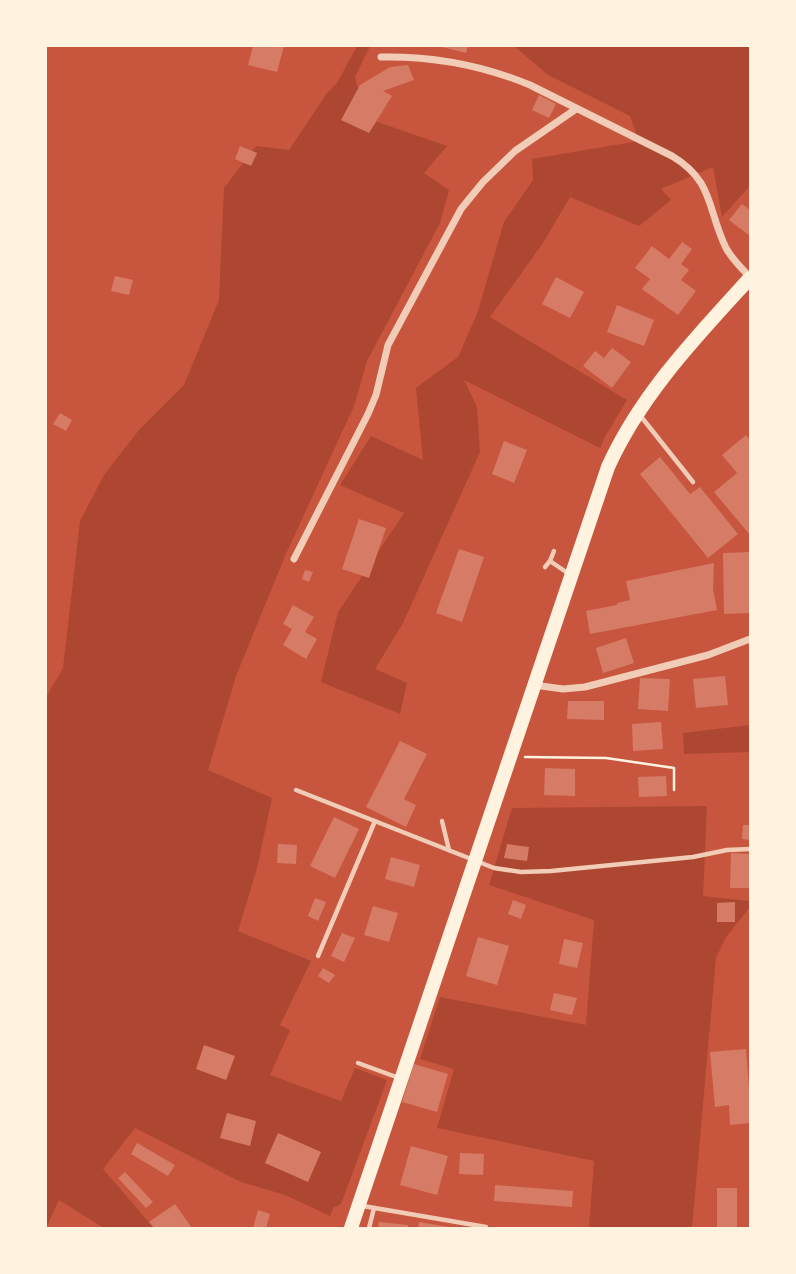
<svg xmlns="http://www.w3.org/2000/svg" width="796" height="1274" viewBox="0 0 796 1274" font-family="'PT Serif',serif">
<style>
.green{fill:#ae4732}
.building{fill:#d67c66}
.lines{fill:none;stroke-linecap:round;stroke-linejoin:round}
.path{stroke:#fff3e0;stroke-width:2.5}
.service{stroke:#f1ccb7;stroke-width:4.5}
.minor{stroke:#f1ccb7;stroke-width:7}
.primary{stroke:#fff3e0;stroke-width:14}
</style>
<rect width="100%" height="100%" fill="#c8553d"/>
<g class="green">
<path d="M357,46H370L355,77L366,118L447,146L424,173L449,190L440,223L367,361L354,406L285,556L236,676L208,770L272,798L257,868L238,931L311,961L280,1025L290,1030L270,1075L341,1101L355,1068L387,1080L341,1204L333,1208L330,1216L285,1195L241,1182L135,1128L103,1169L154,1228H104L59,1200L46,1228V697L63,668L80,521L104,475L139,430L184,385L219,300L224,188L256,146L289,150L327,93L337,83Z"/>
<path d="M514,46H750V181L749,187L722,217L713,167L661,189L671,200L639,226L570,197L543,243L490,317L627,400L606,435L600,448L464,380L477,407L480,452L403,623L375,669L407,683L400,714L321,682L338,612L404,513L340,485L371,436L423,460L416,388L458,357L477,314L504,222L533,180L532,159L639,141L630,116L548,75Z"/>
<path d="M750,725V752L684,754L683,733Z"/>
<path d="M707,806L703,896L750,901V907L726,937L716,958L692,1228H589L594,1161L437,1128L454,1069L420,1059L440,997L586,1025L594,920L489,885L512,808Z"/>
</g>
<g class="building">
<path d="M253,46H284L277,72L248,65Z"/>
<path d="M438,46H468L466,53Z"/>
<path d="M408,65L414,80L383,91L392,96L369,133L341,120L360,85L390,67Z"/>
<path d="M539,95L556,104L549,118L532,110Z"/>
<path d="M240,146L257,153L251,166L235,159Z"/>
<path d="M742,204L750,210V236L729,220Z"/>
<path d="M682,242L692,249L681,264L689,270L681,280L696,291L678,315L642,289L650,279L635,268L652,246L669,259Z"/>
<path d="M115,276L133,280L129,295L111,291Z"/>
<path d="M556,277L584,292L570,318L542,304Z"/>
<path d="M617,305L654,320L644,346L607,332Z"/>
<path d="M612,348L631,362L612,388L583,366L595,351L604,358Z"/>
<path d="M60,413L72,420L66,431L53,424Z"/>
<path d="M746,435L750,440V535L714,492L737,473L722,455Z"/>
<path d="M504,441L527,450L514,483L492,474Z"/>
<path d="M660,457L690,494L700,487L738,534L708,558L640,474Z"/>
<path d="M359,519L386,528L369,578L342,569Z"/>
<path d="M459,549L484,557L462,622L436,613Z"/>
<path d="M750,552V613L724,614L723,553Z"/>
<path d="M714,563L713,589L717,610L590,634L586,611L617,605V603L630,600L626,581Z"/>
<path d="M305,570L313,572L309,582L302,579Z"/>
<path d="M293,605L314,617L305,632L317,639L306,659L283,645L292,629L283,624Z"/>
<path d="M626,638L634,663L603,673L596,648Z"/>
<path d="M725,676L728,705L696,708L693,679Z"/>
<path d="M640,678L670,679L668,711L638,709Z"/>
<path d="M568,701H604V720L567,719Z"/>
<path d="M661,722L663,749L633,751L632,724Z"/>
<path d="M400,741L427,754L404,799L416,805L406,827L366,807Z"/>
<path d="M545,768L575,769V796L544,795Z"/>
<path d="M666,776L667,796L639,797L638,777Z"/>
<path d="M334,817L359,829L335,878L310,866Z"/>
<path d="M743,825H750V840L742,839Z"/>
<path d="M278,844L297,845L296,864L277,863Z"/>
<path d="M507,844L529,847L527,861L504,858Z"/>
<path d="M731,853L750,854V888H730Z"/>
<path d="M391,857L420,865L414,887L385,879Z"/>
<path d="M315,898L326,902L318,921L308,916Z"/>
<path d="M513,900L526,905L521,919L508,914Z"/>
<path d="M735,902V922H717V903Z"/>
<path d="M373,906L398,913L389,942L364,935Z"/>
<path d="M342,933L355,938L344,962L331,956Z"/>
<path d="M478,937L509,946L497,985L466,976Z"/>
<path d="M564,939L583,943L577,968L559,964Z"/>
<path d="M323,968L335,975L329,983L318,976Z"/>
<path d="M554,993L577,998L572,1015L550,1010Z"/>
<path d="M204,1045L235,1056L226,1080L196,1069Z"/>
<path d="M746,1049L750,1101V1123L730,1125L729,1105L715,1107L710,1052Z"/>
<path d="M414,1064L448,1074L437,1112L402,1102Z"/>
<path d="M227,1113L256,1121L250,1146L220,1138Z"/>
<path d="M278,1133L321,1152L308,1182L265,1163Z"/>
<path d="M137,1143L175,1165L168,1176L131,1154Z"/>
<path d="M411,1146L448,1156L437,1195L400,1185Z"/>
<path d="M460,1153L484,1154L483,1175L459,1174Z"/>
<path d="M125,1172L153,1202L146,1208L118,1178Z"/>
<path d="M495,1185L573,1191L572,1207L494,1201Z"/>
<rect x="717" y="1188" width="20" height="40"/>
<path d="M175,1204L192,1228H154L149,1222Z"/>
<path d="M258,1210L270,1214L266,1228H253Z"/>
<path d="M379,1222L408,1225V1228H378Z"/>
<path d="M419,1222L449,1227L448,1228H418Z"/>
</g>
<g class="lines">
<path class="path" d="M525,757L606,758L674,768V790"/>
<g class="service">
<path d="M639,414L693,482"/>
<path d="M550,561L554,551"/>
<path d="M545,567L550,561L569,574"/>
<path d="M296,790L494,868L521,872L551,871L693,857L727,850L750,849"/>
<path d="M442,821L449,850"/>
<path d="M318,956L375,821"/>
<path d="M358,1063L399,1078"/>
<path d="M363,1206L486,1227"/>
<path d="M369,1228L374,1208"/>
</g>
<g class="minor">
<path d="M381,57C432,56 482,65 530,85L672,156C714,181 707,209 726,248C732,259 741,268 750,277"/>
<path d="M294,559L368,414L376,395L388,345L461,209L483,182L515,151L576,109"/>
<path d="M534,685L563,689L585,687L708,655L750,639"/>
</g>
<path class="primary" d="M351,1228L608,467C641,394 697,336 750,278"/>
</g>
<rect width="796" height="1274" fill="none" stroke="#fff3e0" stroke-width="94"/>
</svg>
